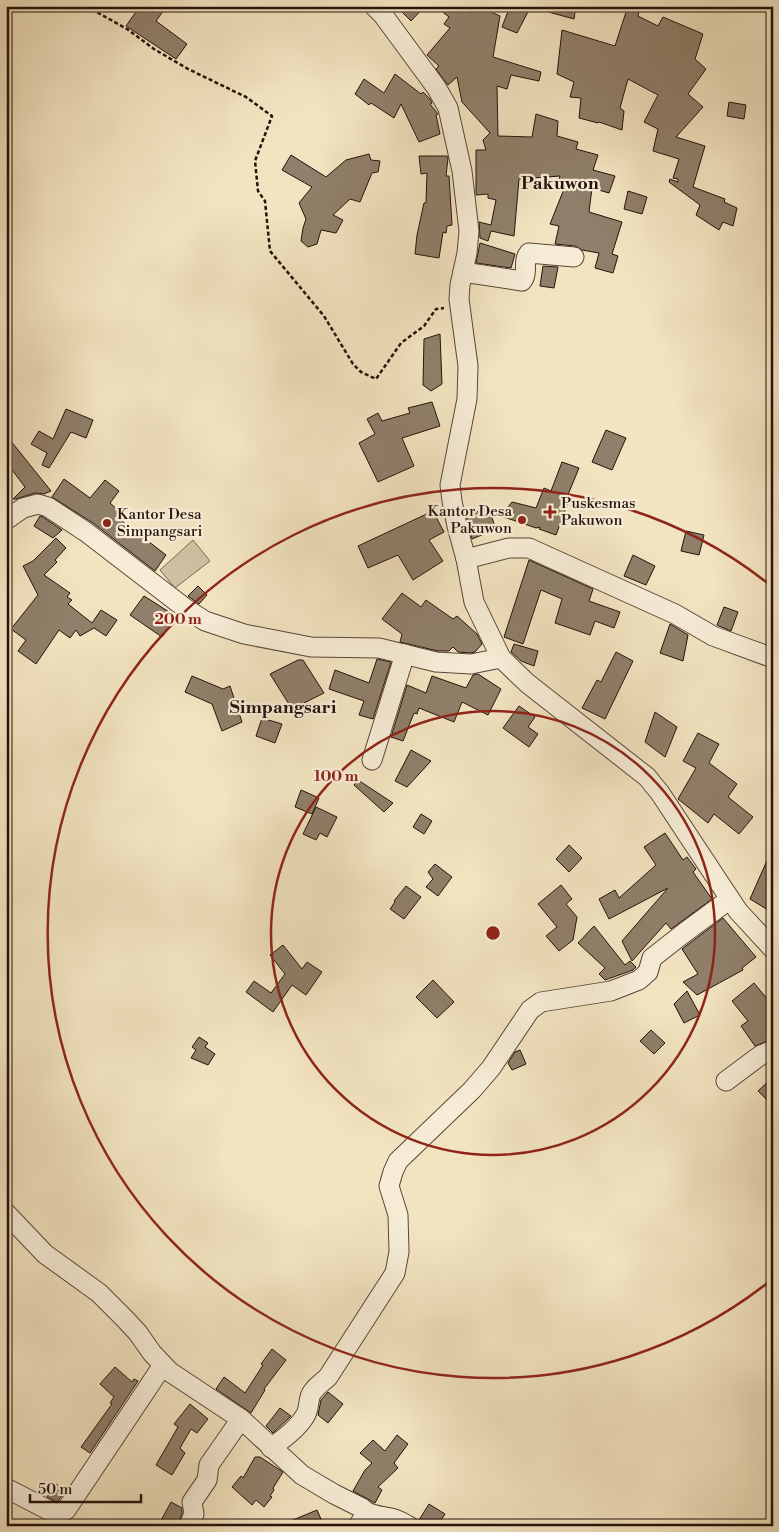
<svg xmlns="http://www.w3.org/2000/svg" width="779" height="1532" viewBox="0 0 779 1532" font-family="'Libre Bodoni',serif">
<style>
.green{fill:#d0c0a2;stroke:#7a6956}
.building{fill:#907f6a;stroke:#24120b}
.lines{fill:none;stroke-linecap:round;stroke-linejoin:round}
.minor-casing{stroke:#584638;stroke-width:21}
.path{stroke:#24120b;stroke-width:2.5;stroke-dasharray:4 2.5;stroke-linecap:butt}
.minor{stroke:#f7edd7;stroke-width:19}
.ring{fill:none;stroke:#8f2418;stroke-width:2.5}
.poi-dot{fill:#8f2418;stroke:#f7edd7;stroke-width:2}
.labels{text-anchor:middle;stroke-width:4.5;stroke-linejoin:round;paint-order:stroke}
.poi-label{font-size:15px;fill:#24120b;stroke:#f7edd7;text-anchor:start}
.quarter-label{font-size:18px;font-weight:bold;fill:#24120b;stroke:#f7edd7}
.centre{fill:#8f2418;stroke:#f7edd7;stroke-width:2.5}
.ring-label{font-size:15px;text-anchor:middle;font-weight:bold;fill:#8f2418;stroke:#f7edd7;stroke-width:4.5;stroke-linejoin:round;paint-order:stroke}
</style>
<rect width="100%" height="100%" fill="#f3e4c1"/>
<filter id="stains"><feTurbulence type="fractalNoise" baseFrequency=".004" numOctaves="4"/><feColorMatrix values="0 0 0 0 .2 0 0 0 0 .09 0 0 0 0 .02 0 0 0 .5 -.17"/></filter>
<radialGradient id="worn" r=".72"><stop offset=".6" stop-color="#630" stop-opacity="0"/><stop offset="1" stop-color="#630" stop-opacity=".3"/></radialGradient>
<path class="green" d="M193,540L210,561L175,588L160,570Z"/>
<g class="building">
<path d="M140,6H167L156,21L187,44L176,59L126,26Z"/>
<path d="M396,6H425L411,21Z"/>
<path d="M435,6H463L472,13L477,6L500,16L493,57L541,72L539,81L511,75L507,89L497,86L498,136L532,137L536,114L558,121L557,136L578,142L576,149L598,155L593,170L615,176L609,193L592,188L589,212L622,222L612,254L618,256L613,273L595,268L599,253L582,250L575,246L555,244L559,226L550,224L566,184L558,182L560,176L519,179L514,236L491,231L488,241L480,238L479,222L491,225L496,200L488,198V194L476,195V150H486L483,140L490,133L462,102L457,77L448,85L436,69L439,66L427,55L450,28L444,24L449,17Z"/>
<path d="M510,6H531L517,33L502,27Z"/>
<path d="M541,6H576L574,19L541,10Z"/>
<path d="M628,6H640L638,16L658,26L663,17L703,34L695,59L706,69L688,94L703,107L676,137L705,146L693,187L725,199L724,202L737,208L733,226L723,222L719,230L696,215L700,205L669,182L670,179L678,182V179L673,178L679,159L653,151L658,129L644,122L658,95L628,79L620,108L624,111L622,130L599,122L598,123L579,118L581,98L570,97L574,82L557,74L562,30L615,46Z"/>
<path d="M395,74L421,94L423,92L430,99L432,103L430,104L438,114L436,115L440,134L419,142L401,104L394,118L371,103L369,105L355,94L364,79L384,93Z"/>
<path d="M729,102L746,105L744,119L727,116Z"/>
<path d="M369,154L371,160L380,161L378,172L372,173L360,202L350,199L333,215L343,220L336,233L321,230L317,244L308,247L301,241L303,228L306,219L299,203L312,187L282,170L291,155L326,177L346,160Z"/>
<path d="M419,156H447L448,158L446,176H449L452,225L447,226L446,233L443,232L439,258L415,254L417,235L424,203H426L427,173L421,174Z"/>
<path d="M628,191L647,197L642,214L624,209Z"/>
<path d="M480,243L515,254L511,268L476,263Z"/>
<path d="M543,266L558,267L554,288L540,286Z"/>
<path d="M440,334L442,384L431,391L423,385L424,339Z"/>
<path d="M432,402L440,426L402,438L414,466L378,482L359,443L375,434L367,419L378,413L382,421L410,413L408,408Z"/>
<path d="M66,409L93,420L86,438L71,432L49,468L42,465L47,453L31,444L39,431L53,439Z"/>
<path d="M606,430L626,438L612,470L592,462Z"/>
<path d="M6,435L51,491L44,494L35,493L16,499H13L25,487L6,462Z"/>
<path d="M562,462L579,468L567,497H570L556,535L539,529L540,527L536,528L501,516L512,502L536,508L544,488L551,491Z"/>
<path d="M64,479L90,498L105,480L119,491L110,503L126,517L122,521L166,555L155,571L93,523L52,497Z"/>
<path d="M488,507L496,529L472,539L466,516Z"/>
<path d="M433,511L444,532L429,540L443,561L413,580L398,555L368,568L358,546Z"/>
<path d="M40,516L43,517L62,530L53,538L34,526Z"/>
<path d="M686,531L704,535L699,555L681,551Z"/>
<path d="M56,538L66,548L55,560L57,562L44,575L70,593L67,597L72,600L68,604L92,623L101,610L117,620L106,636L94,628L80,636L76,630L70,638L59,630L36,664L18,651L26,640L11,629L38,595L23,566L33,561Z"/>
<path d="M633,555L655,566L646,585L624,576Z"/>
<path d="M529,560L593,589L589,601L620,612L614,628L595,621L590,635L555,623L562,599L541,590L523,644L504,637Z"/>
<path d="M198,586L207,595L199,604L188,596Z"/>
<path d="M402,593L421,607L426,600L453,619L457,616L477,634L482,644L475,652L470,653L458,652L453,647L449,651H438L400,642L402,634L382,619Z"/>
<path d="M144,596L177,617L162,637L130,615Z"/>
<path d="M724,607L738,612L731,631L717,625Z"/>
<path d="M670,624L688,635L683,661L660,653Z"/>
<path d="M514,644L538,651L534,666L521,661L511,652Z"/>
<path d="M616,652L633,661L605,719L582,708L597,680L601,682Z"/>
<path d="M377,659L391,662L373,719L359,715L364,701L329,689L335,670L369,683Z"/>
<path d="M298,660H303L324,693L292,709L270,674Z"/>
<path d="M478,674L501,689L488,715L462,702L454,722L419,708L417,714L414,713L403,741L391,737L407,685L426,693L432,676L466,688L473,675Z"/>
<path d="M192,676L223,689L230,686L242,722L222,731L212,704L185,692Z"/>
<path d="M519,706L535,717L528,727L538,734L529,747L503,728Z"/>
<path d="M655,712L677,727L665,757L645,742Z"/>
<path d="M262,718L282,724L275,743L256,736Z"/>
<path d="M698,733L719,744L709,763L737,784L728,797L753,817L739,834L714,814L708,823L678,799L696,768L683,761Z"/>
<path d="M411,750L431,761L407,787L395,781Z"/>
<path d="M358,780L393,803L384,812L354,785Z"/>
<path d="M301,790L319,798L312,814L295,807Z"/>
<path d="M316,807L337,817L327,837L320,833L316,840L303,834Z"/>
<path d="M421,814L432,821L424,834L413,827Z"/>
<path d="M665,833L683,860L687,857L696,869L693,872L712,899L671,929L666,923L632,961L622,941L668,888L609,919L599,899L615,890L619,898L656,865L644,847Z"/>
<path d="M569,845L582,858L569,872L556,859Z"/>
<path d="M773,847V913L750,899Z"/>
<path d="M435,864L452,877L438,896L426,887L433,879L428,872Z"/>
<path d="M561,885L572,899L566,904L577,917L573,940L559,951L546,936L557,927L538,904Z"/>
<path d="M406,886L421,897L404,919L390,909L395,902L394,901Z"/>
<path d="M723,918L756,957L742,968L743,970L697,995L683,982L698,974L682,949Z"/>
<path d="M594,926L625,965L630,961L636,967L633,970L605,980L599,974L605,968L578,943Z"/>
<path d="M283,945L302,969L307,962L322,972L306,995L292,985L273,1012L246,992L254,981L271,993L285,974L270,955Z"/>
<path d="M433,980L454,1002L437,1018L416,997Z"/>
<path d="M754,983L773,1006V1039L755,1046L741,1026L748,1021L732,1001Z"/>
<path d="M687,991L700,1015L684,1023L674,1004Z"/>
<path d="M651,1030L665,1043L654,1054L640,1041Z"/>
<path d="M199,1037L208,1043L205,1047L215,1054L208,1065L191,1058L196,1050L192,1047Z"/>
<path d="M520,1050L526,1064L512,1070L508,1063L515,1052Z"/>
<path d="M773,1077V1106L758,1091Z"/>
<path d="M272,1349L286,1360L264,1389L265,1390L251,1413L216,1389L224,1377L245,1393L263,1365L261,1364Z"/>
<path d="M115,1367L132,1382L134,1379L138,1381L90,1453L81,1447L112,1404L110,1403L114,1397L100,1384Z"/>
<path d="M328,1392L343,1404L328,1423L318,1415L321,1400Z"/>
<path d="M190,1404L208,1419L197,1433L191,1429L180,1448L185,1453L172,1475L156,1465L178,1427L174,1424Z"/>
<path d="M280,1408L291,1416L273,1433L266,1426Z"/>
<path d="M397,1435L408,1444L394,1463L398,1468L378,1487L382,1490L375,1503L353,1491L365,1470L372,1463L360,1453L373,1440L385,1451Z"/>
<path d="M255,1457H260L283,1472L273,1488L274,1490L270,1496L272,1497L264,1507L256,1500L252,1505L232,1487L241,1476L243,1478Z"/>
<path d="M56,1484L66,1490L57,1502L47,1497Z"/>
<path d="M171,1502L182,1508V1513L178,1526H158Z"/>
<path d="M429,1504L445,1514L437,1526H420L419,1520Z"/>
<path d="M317,1510L324,1526H281V1525Z"/>
</g>
<g class="lines">
<g class="minor-casing">
<g id="minor">
<path d="M374,6L383,15L436,87L448,108L462,171L469,231L467,253L460,285L459,299L468,366L467,399L450,485L452,501L457,526L466,559L474,602L501,658L527,683L647,777L660,793L738,911L773,949"/>
<path d="M463,272L522,281C529,273 522,261 529,253L574,257"/>
<path d="M6,520L23,508L38,504L48,507L86,532L185,608L205,621L244,634L311,647L379,648L436,662L471,664L501,658"/>
<path d="M466,559L509,548H529L675,614L713,636L773,658"/>
<path d="M372,760L405,654"/>
<path d="M726,1081L761,1055L773,1050"/>
<path d="M6,1213L45,1254L99,1293L125,1319L138,1333L152,1353L170,1372L241,1419"/>
<path d="M271,1448C283,1439 297,1429 305,1416C309,1410 308,1404 310,1397C312,1389 322,1383 328,1377L395,1273L399,1252L398,1215L389,1186L393,1172L398,1161L472,1090L491,1068L530,1010L541,1002L611,991L639,980L648,972L652,958L684,933L730,899"/>
<path d="M6,1488L56,1514L66,1510L163,1365"/>
<path d="M365,1511C374,1516 381,1516 390,1518C397,1519 403,1523 409,1526"/>
<path d="M189,1526L194,1514L192,1502L207,1480L209,1465L241,1419L302,1475L334,1494L362,1508L365,1511L364,1517L358,1526"/>
</g>
</g>
<path class="path" d="M86,6L127,29L154,49L188,69L246,97L272,116L255,161L258,191L265,201L270,251L324,316L353,364L361,372L376,379L401,343L424,326L436,309L444,308"/>
<use href="#minor" class="minor"/>
</g>
<g class="ring">
<circle cx="493" cy="933" r="222"/>
<path d="M770 1281A445 445 0 1 1 770 585"/>
</g>
<g class="poi-dot">
<path d="M547.5 504.5h5v5h5v5h-5v5h-5v-5h-5v-5h5z"/>
<circle cx="522" cy="520" r="5"/>
<circle cx="107" cy="523" r="5"/>
</g>
<g class="labels">
<g class="poi-label">
<text x="561" y="508">Puskesmas<tspan x="561" dy="17">Pakuwon</tspan></text>
<text x="512" y="516" text-anchor="end">Kantor Desa<tspan x="512" dy="17">Pakuwon</tspan></text>
<text x="117" y="519">Kantor Desa<tspan x="117" dy="17">Simpangsari</tspan></text>
</g>
<g class="quarter-label">
<text x="560" y="189">Pakuwon</text>
<text x="283" y="713">Simpangsari</text>
</g>
</g>
<circle cx="493" cy="933" r="8" class="centre"/>
<g class="ring-label">
<text x="178" y="624">200 m</text>
<text x="336" y="781">100 m</text>
</g>
<rect width="779" height="1532" fill="none" stroke="#f3e4c1" stroke-width="25"/>
<rect x="8" y="8" width="764" height="1517" fill="none" stroke="#24120b" stroke-width="2.5"/>
<rect x="12" y="12" width="754" height="1507" fill="none" stroke="#24120b"/>
<path d="M30 1494v8h111v-8" fill="none" stroke="#24120b" stroke-width="2.5"/>
<text x="38" y="1494" font-size="15" fill="#24120b" stroke="#f7edd7" stroke-width="4" paint-order="stroke">50 m</text>
<rect width="100%" height="100%" filter="url(#stains)"/>
<rect width="100%" height="100%" fill="url(#worn)"/>
</svg>
